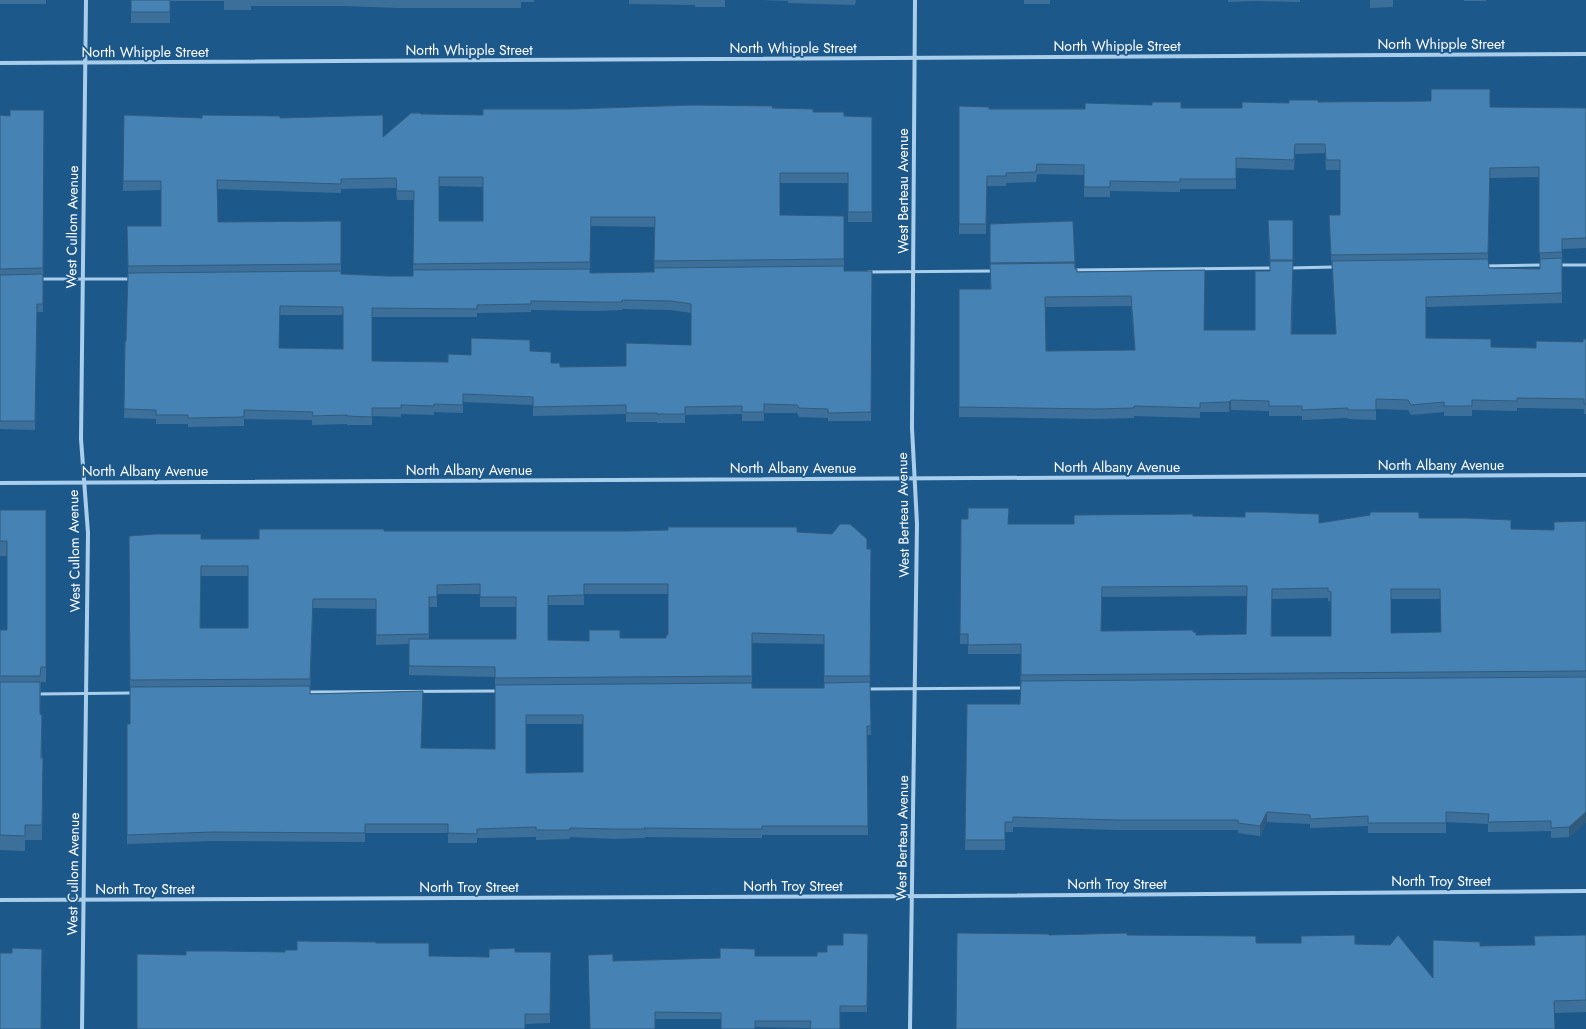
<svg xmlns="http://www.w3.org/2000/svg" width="1586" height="1029" viewBox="0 0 1586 1029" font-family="Jost,sans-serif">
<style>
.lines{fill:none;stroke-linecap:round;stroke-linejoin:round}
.lane{stroke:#a9ceec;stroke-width:3}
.street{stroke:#a9ceec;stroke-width:4}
.wall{fill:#3c709a;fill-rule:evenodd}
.shaded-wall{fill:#315b7d}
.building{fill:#4682b3;stroke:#315b7d;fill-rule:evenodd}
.labels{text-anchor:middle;stroke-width:3.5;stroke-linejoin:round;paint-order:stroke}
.street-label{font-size:14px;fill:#fff;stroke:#1d588b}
</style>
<rect width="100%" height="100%" fill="#1d588b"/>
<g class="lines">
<g class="lane">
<path d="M1558,265H1586"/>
<path d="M1486,266L1542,265"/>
<path d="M1290,268L1334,267"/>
<path d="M1074,270L1274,268"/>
<path d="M868,272L994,271"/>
<path d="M40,279H132"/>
<path d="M868,689L1024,688"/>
<path d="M306,692L498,691"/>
<path d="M38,694L132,693"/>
</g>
<g class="street">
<path d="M0,63L1586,54"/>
<path d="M0,483L1586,475"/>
<path d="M0,900L949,896L1586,891"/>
<path d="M82,1029L88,533L81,439L86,0"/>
<path d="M910,1029L917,524L912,428L915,0"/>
</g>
</g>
<g class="wall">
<rect x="0" y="0" width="46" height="4"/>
<path d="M131,0H534V2H521V8H399L343,6H251V10H224V1H170V23H131Z"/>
<path d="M629,0H725V7H695V5L629,4Z"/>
<path d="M762,0H857H856L855,5L788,3V1Z"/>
<rect x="1024" y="0" width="26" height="4"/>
<path d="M1225,0H1300V2L1255,1L1228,2V0Z"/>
<path d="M1370,0H1393V7L1370,8Z"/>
<rect x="1464" y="0" width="22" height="1"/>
<path d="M1318,102L1490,107L1586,108V248L1562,249V303L1426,307V338L1491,347L1536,348L1583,342L1586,339V414H1584V409L1517,408V411L1472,410V416H1444V412L1411,415L1408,410L1376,409V420L1348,419V418L1302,420V416H1269V411L1231,410L1229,412H1200V418L1134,416V418L1096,419L959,417V289H990V224L1073,221L1075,269L1077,272L1205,270L1204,330H1255L1270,271L1268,225L1293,220L1292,334H1336L1329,225V215H1340V170H1326L1325,153L1295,154L1294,170L1236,168V189H1180V192L1110,191V197H1084V175L1037,174L1036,182L1006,183V186H987L986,234H959V106L989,109L1242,108L1289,103ZM1539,177L1540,269L1489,268L1488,261L1490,178ZM1131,306L1135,350L1046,351L1045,307Z"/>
<path d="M772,108L813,112L844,116L872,117V222H848V183H780V215L844,216V271H872L871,421H828V418L799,417L797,413H764V421H742V414L685,415V423H657V422H626V414L533,416V405L463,402V413L434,412V415L401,414V417L372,416V425H347V424L312,425V420L244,419V426L188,427V424H156V419L124,418L125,341H126L128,273L127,226H161V190L123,191L124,115L202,118H280L383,137L421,114L483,115ZM439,186L483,187V221H439ZM396,188L397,200H414L413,276H387L341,274V221L218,222L217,189L341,193V189ZM591,226L655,227L654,272L590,273ZM622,309L671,310L691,313V345L626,366L560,367L551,363L530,351L471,355L448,362L372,361V317H477V313L531,312V310L596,311L622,310ZM280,315H343V349L279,348Z"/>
<path d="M44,110L43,312H37L35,430L0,429V115L10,116Z"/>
<path d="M0,510H46V682H41L40,714L43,773L42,840H25V851L0,850V630H7V556H0Z"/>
<path d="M1193,516L1319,523L1419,518L1511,529L1554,530L1586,521V822L1569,837L1551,838V831L1488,832V824L1446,822V833H1368V826L1310,828V824L1267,822L1260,836L1238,833V830H1116L1013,827V832H1005V850H965L967,704H1020L1021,654H968V644H960L961,519H968L1008,524H1074ZM1247,596L1246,634L1196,635L1193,632L1101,631L1102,597ZM1328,598V601H1331V636H1272V599ZM1391,599H1440L1441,632L1391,633Z"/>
<path d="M384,531L797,532L867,549H871L870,685L871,735H867L868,835H762V838H730L645,837V838L614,839L570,837V839L536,840V837L477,838V843H448V833H365V842L212,841L127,844V724H130L129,536L201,539H248ZM201,576H248V628H200ZM437,594H480V607H516V639H429V607H437ZM584,594H668V635L666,638H620L589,641L548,640V605H584ZM313,608L376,609V645L409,644V675L495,677V749H421L423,700L310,694ZM752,643L824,644V688H752ZM526,724H583V772L526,773Z"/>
<path d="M868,934L867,1012H840L810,1028L755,1027L721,1019H655L613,961L720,958L755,956H817Z"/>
<path d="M1049,935H1127L1256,943L1355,944L1433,978L1480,946L1534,945L1586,935V1012L1555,1013Z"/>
<path d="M376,943L429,956L489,957L515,952H551L550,1023L525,1024L186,955L285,952L297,950Z"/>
</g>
<g class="shaded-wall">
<path d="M1231,400V410L1229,412V402Z"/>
<path d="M1267,812V822L1260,836V826Z"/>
<path d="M1586,812V822L1569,837V827Z"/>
</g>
<g class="building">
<rect x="131" y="0" width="39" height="12"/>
<path d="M1431,89H1490V107L1586,108V238L1562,239V252L1539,253V167L1490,168L1488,253L1331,255L1329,215H1340V160H1326L1325,144H1295L1294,160L1236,158V179H1180V182L1110,181V187H1084V165L1037,164L1036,172L1006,173V176H987L986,224H959V106L989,107V109H1085V103L1152,105V102H1181V108H1242V102L1289,103V100H1318V102L1431,101Z"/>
<path d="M691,105L773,106L772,108L813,109V112H844V116L872,117V212H848V173H780V215L844,216V259L654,261L655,217H591L590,262L413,264L414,191H397L396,178L341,179V184L217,180L218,222L341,221V264L128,266L127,226H161V181H123L124,115L202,118V115L280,116V118L383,115V137L411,113H420L421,114L483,115V109H573ZM439,177H483V221H439Z"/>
<path d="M10,110H44L43,268L0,269V115L10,116Z"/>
<path d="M1268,220H1293V260H1270Z"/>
<path d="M1073,221L1075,262L990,263V224Z"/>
<path d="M1562,258V293L1426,297V338L1491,339V347L1536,348V341L1583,342V339H1586V404H1584V399L1517,398V401L1472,400V406H1444V402L1411,405L1408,400L1376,399V410H1348V408L1302,410V406H1269V401L1231,400L1229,402L1200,403V408L1134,406V408L1096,409L959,407V289H991L990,264L1075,263V269H1077V272L1205,270L1204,330H1255V271H1270V261H1293L1291,334H1336L1332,261L1488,259L1489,268L1540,269V259ZM1131,296L1135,350L1046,351L1045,297Z"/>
<path d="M844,266V271H872L871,412L828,413V409L799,408L797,405L764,404V412H742V406L685,407V414H657V413H626V405L533,407V397L463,394V405L434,404V406L401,405V408H372V417L347,416V415L312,416L313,412L244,410V417L188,418V415H156V410L124,409L125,341H126L128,273L341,271V274L387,276H413V270L590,269V273L654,272V268ZM622,300L671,301L691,304V345L626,343V366L560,367V363H551V352L530,351V340L471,338V355L448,354V362L372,361V308L477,309V305L531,304V301L596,302H622ZM280,306L343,307V349L279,348Z"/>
<path d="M43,274V304H37L35,421H0V275Z"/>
<path d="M968,508H1009L1008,524H1074V515L1193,514V516L1245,517V512H1265L1319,514V523L1370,515V512H1419V518H1466L1511,520V529L1554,530V522L1586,521V671L1021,675V644L968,645V634H960L961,519H968ZM1247,586L1246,634L1196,635V632H1193V630L1101,631L1102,587ZM1328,588V591L1331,592V636H1271L1272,589ZM1391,589H1440L1441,632L1391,633Z"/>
<path d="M0,510H46V667H41L40,676H0V630H7V541H0Z"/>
<path d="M840,524H850L867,539V549H871L870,676H824V635L752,633V676L495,678V667L409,666V639H516V597H480V584L437,585V597H429V634L376,635V599H313L310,679L130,680L129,536L156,534H201V539H259V529H384V531H625L668,530V527H797V532L832,534ZM201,566H248V628H200ZM584,584H668V635H666V638H620V630H589V641L548,640V596L584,595Z"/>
<path d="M1586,677V812L1569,827L1551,828V821L1488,822L1489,814L1446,812V823H1368V816L1310,819V815L1267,812L1260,826L1238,823V820H1116L1013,817V822H1005V840H965L967,704H1020L1021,681Z"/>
<path d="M0,682H40V714L42,715L41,758H43L42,825H25V836L0,835Z"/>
<path d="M870,682L871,726H867L868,826H762V829H730L644,828L645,829H614L570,828V830H536V827L477,829V834L448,833V824H365V833L212,832L127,835V724H130V687L310,686V694L423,691L421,748L495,749V685L752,683V688H824V683ZM526,715H583V772L526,773Z"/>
<path d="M843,933L868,934L867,1006H840V1029H810L811,1021H755V1029H721V1013L655,1012V1029H590L588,955L613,954V961L720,958V948L755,949V956H817V952H827V945H843Z"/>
<path d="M957,933L1049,934V935L1127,933V935L1256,936V943H1301V936L1355,935V944L1390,945L1398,935L1433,978V940L1480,942V946L1535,945L1534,936L1586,935V1000L1554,1001L1555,1029H956Z"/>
<path d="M297,941L376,942V943H429V956L489,957V949L515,948V952H551L550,1014H525V1029H137V954L186,955V951H220L285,952V950H297Z"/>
<path d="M12,948L42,949L41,1029H0V953H12Z"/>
</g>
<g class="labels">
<g class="street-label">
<text x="1441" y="49">North Whipple Street</text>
<text x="1117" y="51">North Whipple Street</text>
<text x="793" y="53">North Whipple Street</text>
<text x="469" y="55">North Whipple Street</text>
<text x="145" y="57">North Whipple Street</text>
<text transform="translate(903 191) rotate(-90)" y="5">West Berteau Avenue</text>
<text transform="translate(72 227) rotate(-89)" y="5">West Cullom Avenue</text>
<text x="1441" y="470">North Albany Avenue</text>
<text x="1117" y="472">North Albany Avenue</text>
<text x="793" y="473">North Albany Avenue</text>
<text x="469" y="475">North Albany Avenue</text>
<text x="145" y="476">North Albany Avenue</text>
<text transform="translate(903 515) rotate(-91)" y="5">West Berteau Avenue</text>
<text transform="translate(74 551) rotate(-91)" y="5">West Cullom Avenue</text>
<text transform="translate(902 838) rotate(-89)" y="5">West Berteau Avenue</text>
<text transform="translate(73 874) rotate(-89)" y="5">West Cullom Avenue</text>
<text x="1441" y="886">North Troy Street</text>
<text x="1117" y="889">North Troy Street</text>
<text x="793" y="891">North Troy Street</text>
<text x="469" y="892">North Troy Street</text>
<text x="145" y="894">North Troy Street</text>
</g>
</g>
</svg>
